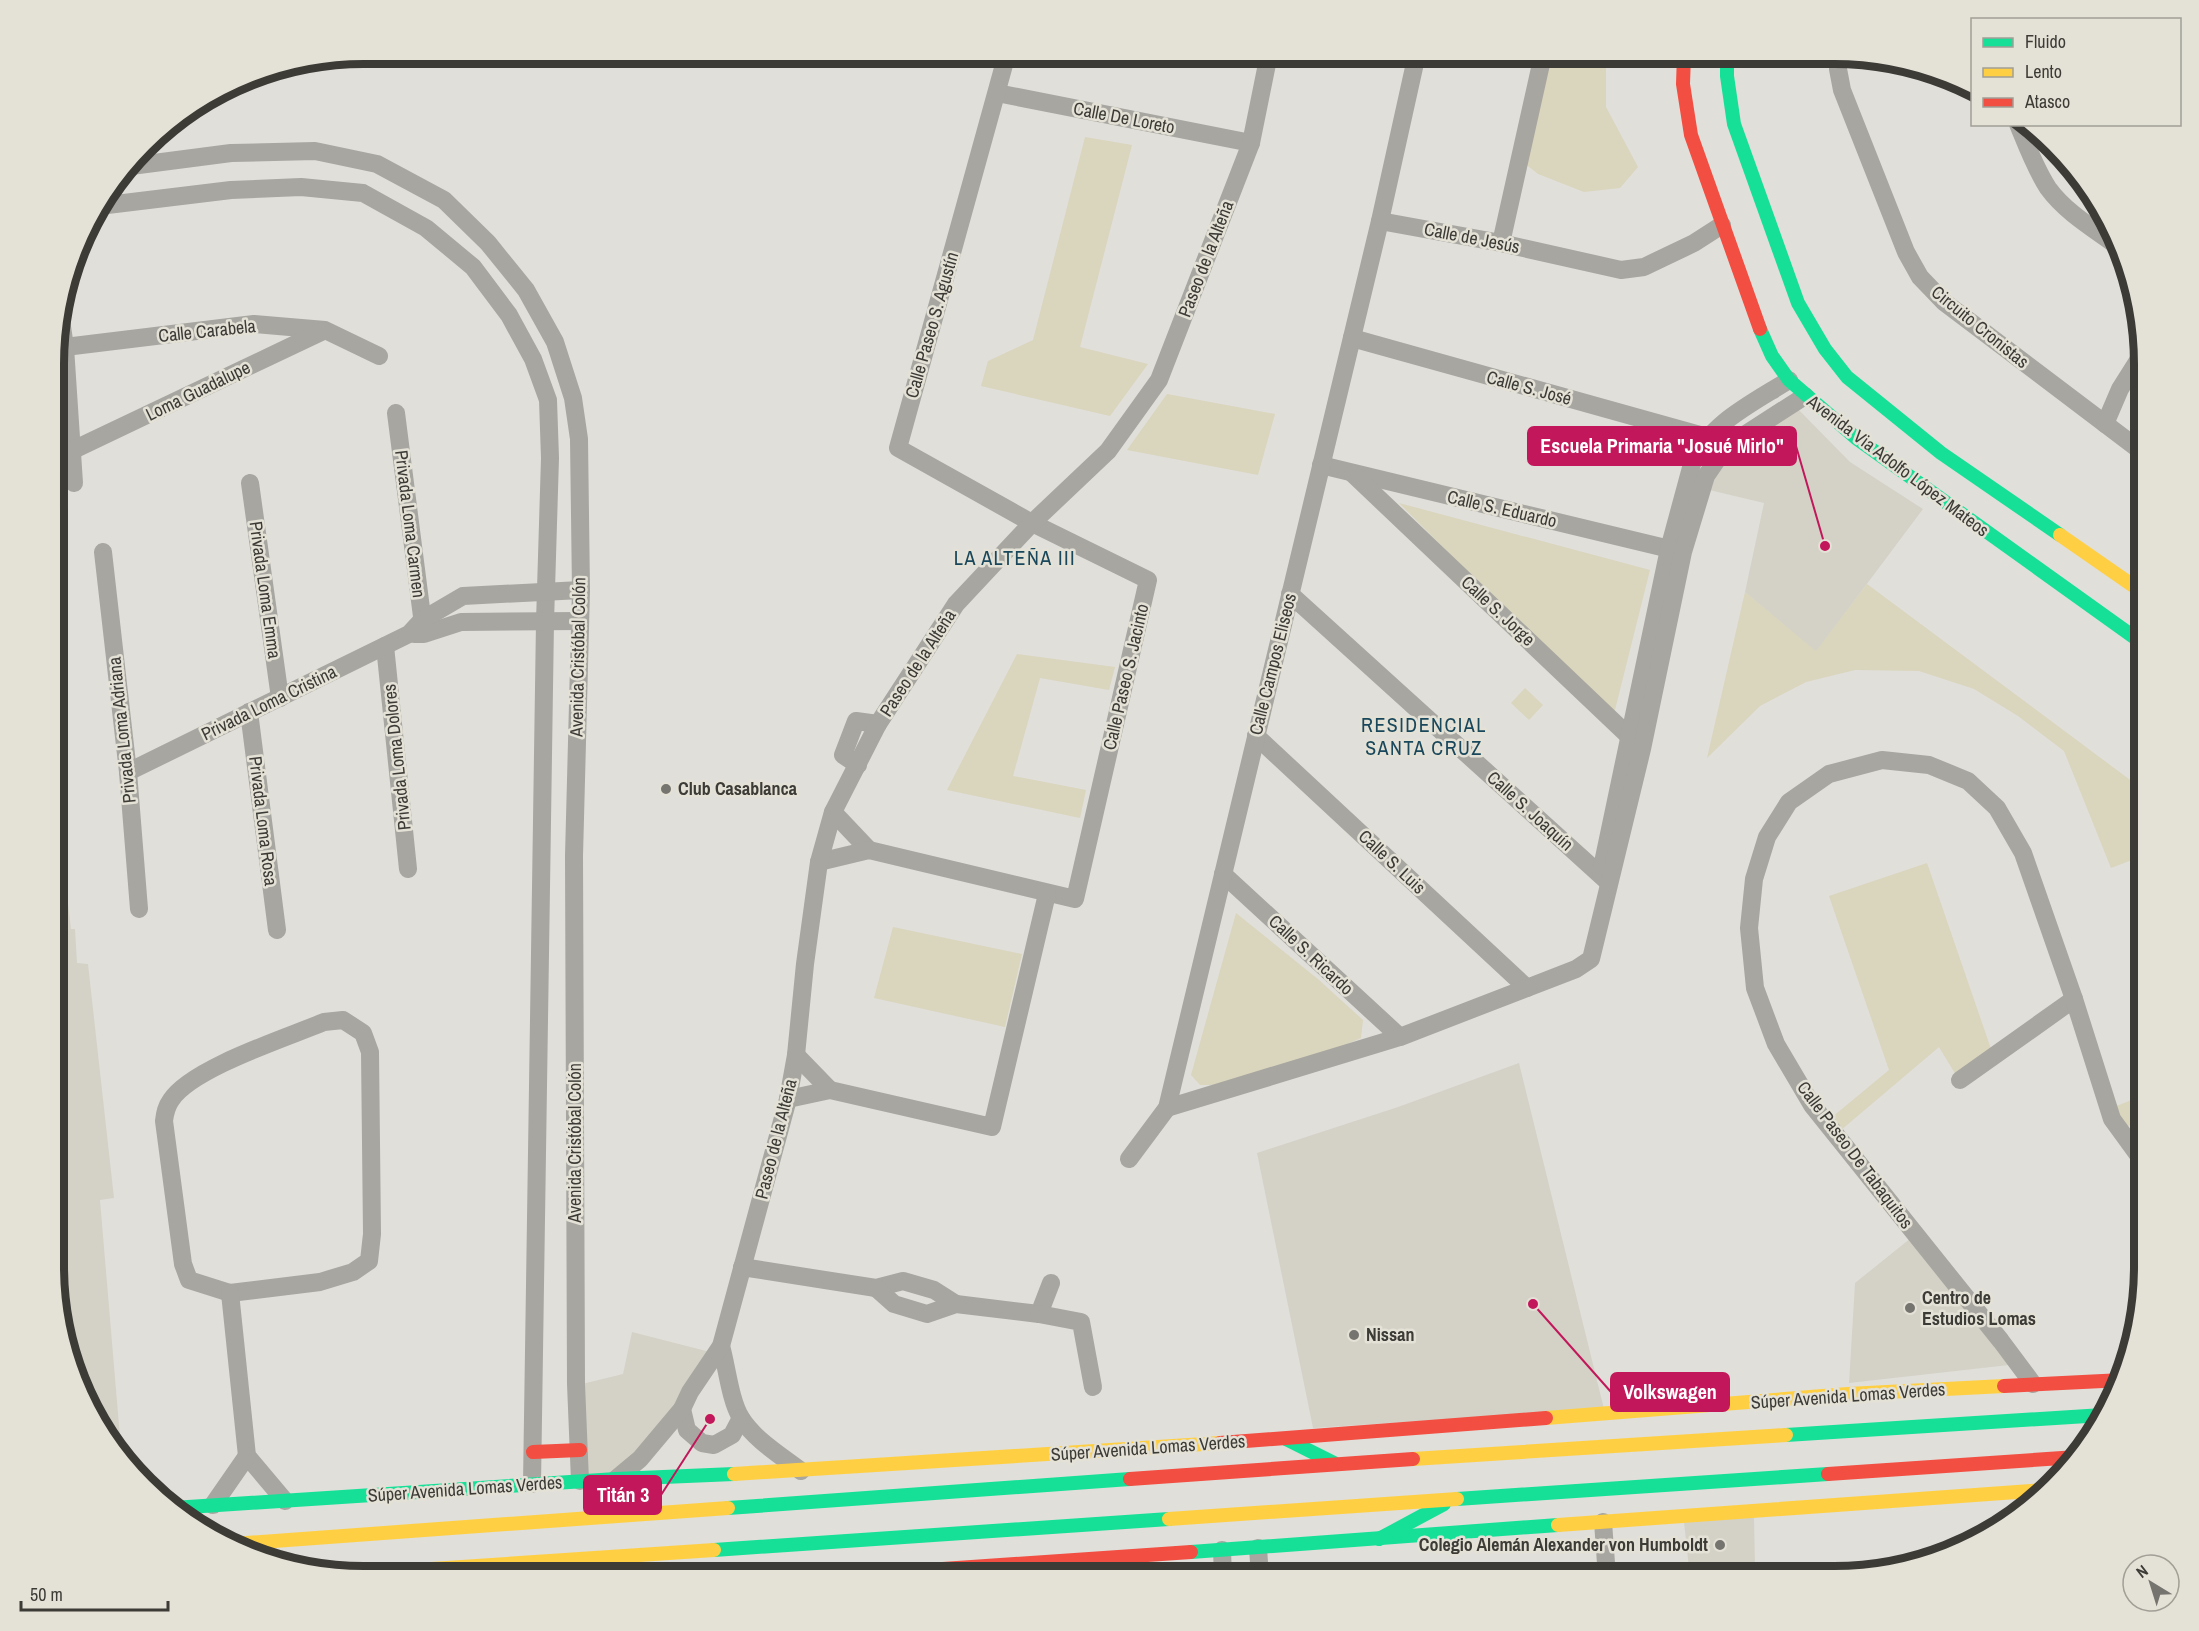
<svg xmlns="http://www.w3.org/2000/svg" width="2199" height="1631" viewBox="0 0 2199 1631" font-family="'Archivo Narrow',sans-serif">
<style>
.built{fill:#d4d2c7}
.green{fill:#dad5bd}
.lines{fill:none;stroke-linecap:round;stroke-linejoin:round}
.street{stroke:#a7a6a0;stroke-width:18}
.fast{stroke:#16e098;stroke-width:14}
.slow{stroke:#ffcf43;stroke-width:14}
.jam{stroke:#f24e42;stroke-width:14}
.poi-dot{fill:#75746f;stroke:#e4e1d6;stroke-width:2}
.labels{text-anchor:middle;stroke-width:5;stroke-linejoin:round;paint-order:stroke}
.street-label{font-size:18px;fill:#3c3b36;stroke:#e4e1d6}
.poi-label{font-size:18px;font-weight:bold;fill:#3c3b36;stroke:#e4e1d6;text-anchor:start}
.neighbourhood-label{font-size:20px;letter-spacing:1.5px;fill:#19475b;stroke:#e4e1d6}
.rim{fill:none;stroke:#3c3b36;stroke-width:8}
.leader{fill:none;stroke:#c2185b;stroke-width:2}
.callout-dot{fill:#c2185b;stroke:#e4e1d6;stroke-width:2}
.callout{fill:#c2185b;stroke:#c2185b;stroke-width:2}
.callout-label{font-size:20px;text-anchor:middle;font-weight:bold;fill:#fff}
</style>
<rect width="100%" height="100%" fill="#e0dfda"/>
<g class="built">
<path d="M1793,404L1850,462L1923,509L1816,652L1745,592L1764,503L1705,489L1738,442Z"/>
<path d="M56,802L71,929H75L77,963L88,964L114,1198L100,1200L121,1449L86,1404L55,1287Z"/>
<path d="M1519,1063L1604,1409L1313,1428L1257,1153L1398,1107Z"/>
<path d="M1911,1238L2009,1365L1849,1383L1855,1283Z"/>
<path d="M632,1332L714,1353L690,1391L616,1478L582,1480V1384L623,1374Z"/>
<path d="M1754,1517L1755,1567L1763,1568V1577H1690L1684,1522Z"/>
</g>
<g class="green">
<path d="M1551,55H1606V107L1638,167L1620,188L1584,192L1538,174L1523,162Z"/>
<path d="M1085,137L1132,145L1080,347L1148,364L1110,416L981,386L988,361L1033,340Z"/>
<path d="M1167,394L1275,414L1258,475L1127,450Z"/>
<path d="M1399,503L1650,570L1614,714L1580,685Z"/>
<path d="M1867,584L2145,791V855L2111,868L2064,751L2018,716L1974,689L1919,671L1855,670L1806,682L1760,706L1707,758L1745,592L1816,651Z"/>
<path d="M1017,654L1115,667L1109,690L1040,678L1013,776L1086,790L1080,818L947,790Z"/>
<path d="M1525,688L1543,705L1529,720L1511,703Z"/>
<path d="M1927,863L1991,1049L1956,1075L1939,1047L1841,1130L1831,1118L1889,1070L1829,896Z"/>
<path d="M1236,913L1319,980L1363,1020L1361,1038L1320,1056L1213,1085H1200L1191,1075Z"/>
<path d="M893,927L1022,954L1005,1027L874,998Z"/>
<path d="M2144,1095V1121L2125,1127L2114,1107Z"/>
</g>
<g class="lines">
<g class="street">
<path d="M1839,55L1838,69L1842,90L1906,252L1920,277L1944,302L2145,454"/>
<path d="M997,93L1251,143"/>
<path d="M2018,124C2027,146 2035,168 2048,188C2066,213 2096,230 2120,248"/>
<path d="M131,166L231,153L315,151L377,164L444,200L488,243L526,290L555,342L573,398L579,439L581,590L574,856L576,1384L580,1481"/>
<path d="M99,206L231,190L301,187L363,193L426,228L473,267L509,315L533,359L548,400L550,458L545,622L532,1484"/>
<path d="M1380,221L1501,243L1621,270L1644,267L1694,243L1722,225"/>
<path d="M1501,243L1543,55"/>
<path d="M60,313L65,347L74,483"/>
<path d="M1352,338L1707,437"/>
<path d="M65,347L254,324L325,330L379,356"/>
<path d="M396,413L424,632"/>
<path d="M2105,424L2120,389L2144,351"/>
<path d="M71,451L323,331"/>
<path d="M1321,465L1678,551"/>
<path d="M1353,474L1635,742"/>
<path d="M250,483L280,698"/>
<path d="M103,552L128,772L139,909"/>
<path d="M1290,594L1607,881"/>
<path d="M414,634H424L461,622L580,621"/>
<path d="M385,646L408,869"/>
<path d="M249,712L277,930"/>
<path d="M1256,736L1527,988"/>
<path d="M858,765L843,755L856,721L878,724"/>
<path d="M128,772L409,634L422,620L463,596L581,590"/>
<path d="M833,812L869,850"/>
<path d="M819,862L869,850L1075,899L1148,580L1032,523L898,448L1007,54"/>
<path d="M1601,872L1669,549L1692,464C1709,423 1753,403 1789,380"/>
<path d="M1223,874L1400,1037"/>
<path d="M343,1020L363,1033L370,1052L372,1234L369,1261L353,1272L320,1282L230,1293L189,1280L183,1264L164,1121C165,1113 166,1107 171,1100C192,1068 286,1038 324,1022Z"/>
<path d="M796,1055L830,1090"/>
<path d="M1960,1080L2074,999"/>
<path d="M788,1099L830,1090L992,1127L1047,894"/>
<path d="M1167,1108L1400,1037L1576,969L1591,959L1642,749L1683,552L1706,476L1719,457L1735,441L1805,396"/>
<path d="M1129,1159L1167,1108L1380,221L1417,54"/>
<path d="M742,1267L876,1288L903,1281L934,1290L956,1304"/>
<path d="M876,1288L894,1304L927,1314L956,1304L1039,1314L1051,1283"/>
<path d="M230,1293L247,1456L285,1501"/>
<path d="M1039,1314L1081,1322L1093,1387"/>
<path d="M721,1346C727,1367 730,1400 741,1418C755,1440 780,1455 801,1471"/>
<path d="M2033,1384L2001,1341L1812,1105L1776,1044L1755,988L1749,928L1754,879L1767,837L1789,802L1829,774L1882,760L1929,765L1968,781L1997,808L2023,853L2074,999L2112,1119L2144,1163"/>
<path d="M682,1409L687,1430L702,1443L714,1445L732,1435L741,1418"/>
<path d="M616,1479L640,1459L682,1409L690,1392L721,1346L788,1099L796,1055L805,964L819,862L833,812L878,724L956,604L1032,523L1108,451L1159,380L1251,143L1269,54"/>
<path d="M213,1505L247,1456"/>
<path d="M1603,1522L1607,1577"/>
<path d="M1258,1548L1260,1577"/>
<path d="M1222,1550L1223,1577"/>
</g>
<g class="fast">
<path d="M1727,55V76L1734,124L1798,303L1825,349L1847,377L1941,453L2060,535"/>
<path d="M1760,329L1772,356L1789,380L1856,438L2145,645"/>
<path d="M1786,1435L2103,1415"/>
<path d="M1286,1439L1334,1463"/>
<path d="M1457,1499L1828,1474"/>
<path d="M173,1508L616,1479L734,1474"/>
<path d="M728,1508L1130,1479"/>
<path d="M1379,1539L1444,1504"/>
<path d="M714,1550L1169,1519"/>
<path d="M1191,1552L1558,1525"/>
</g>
<g class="slow">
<path d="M2060,535L2145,594"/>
<path d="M1546,1418L1848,1394L2004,1386"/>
<path d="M1413,1459L1786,1435"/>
<path d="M734,1474L1220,1443"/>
<path d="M1169,1519L1457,1499"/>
<path d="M1558,1525L2043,1490"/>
<path d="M232,1544L728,1508"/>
<path d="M341,1575L714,1550"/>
</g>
<g class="jam">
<path d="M1684,55L1683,84L1691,135L1760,329"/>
<path d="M2004,1386L2123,1380"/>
<path d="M1220,1443L1546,1418"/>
<path d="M533,1452L580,1450"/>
<path d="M1828,1474L2077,1457"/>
<path d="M1130,1479L1413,1459"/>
<path d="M827,1577L1191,1552"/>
</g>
</g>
<g class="poi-dot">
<circle cx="666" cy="789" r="6"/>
<circle cx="1910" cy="1308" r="6"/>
<circle cx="1354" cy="1335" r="6"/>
<circle cx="1720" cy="1545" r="6"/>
</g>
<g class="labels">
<g class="street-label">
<text transform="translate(1124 118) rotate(11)" y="6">Calle De Loreto</text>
<text transform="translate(1472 238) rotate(11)" y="6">Calle de Jesús</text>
<text transform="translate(1206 259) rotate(-69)" y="6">Paseo de la Alteña</text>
<text transform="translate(932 325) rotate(-74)" y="6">Calle Paseo S. Agustín</text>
<text transform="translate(1980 327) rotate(39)" y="6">Circuito Cronistas</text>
<text transform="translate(207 331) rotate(-6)" y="6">Calle Carabela</text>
<text transform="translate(1529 388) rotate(15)" y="6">Calle S. José</text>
<text transform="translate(198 391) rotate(-26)" y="6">Loma Guadalupe</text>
<text transform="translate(1898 466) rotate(37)" y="6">Avenida Via Adolfo López Mateos</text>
<text transform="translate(1502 509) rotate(13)" y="6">Calle S. Eduardo</text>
<text transform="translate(410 524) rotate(83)" y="6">Privada Loma Carmen</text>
<text transform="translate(265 590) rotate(82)" y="6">Privada Loma Emma</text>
<text transform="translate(1498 611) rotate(43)" y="6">Calle S. Jorge</text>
<text transform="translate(578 657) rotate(-89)" y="6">Avenida Cristóbal Colón</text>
<text transform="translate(918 663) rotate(-57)" y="6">Paseo de la Alteña</text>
<text transform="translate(1273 664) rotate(-76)" y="6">Calle Campos Eliseos</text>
<text transform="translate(1126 677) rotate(-77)" y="6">Calle Paseo S. Jacinto</text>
<text transform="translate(269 703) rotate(-26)" y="6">Privada Loma Cristina</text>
<text transform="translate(122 730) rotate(-96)" y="6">Privada Loma Adriana</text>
<text transform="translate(397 757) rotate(-96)" y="6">Privada Loma Dolores</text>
<text transform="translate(1530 811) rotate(42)" y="6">Calle S. Joaquín</text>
<text transform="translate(263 821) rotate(83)" y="6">Privada Loma Rosa</text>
<text transform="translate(1392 862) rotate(43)" y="6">Calle S. Luis</text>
<text transform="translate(1311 955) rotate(43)" y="6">Calle S. Ricardo</text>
<text transform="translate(776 1139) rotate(-76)" y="6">Paseo de la Alteña</text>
<text transform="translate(575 1143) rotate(-90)" y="6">Avenida Cristóbal Colón</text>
<text transform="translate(1855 1155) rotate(53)" y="6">Calle Paseo De Tabaquitos</text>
<text transform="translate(1848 1396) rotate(-4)" y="6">Súper Avenida Lomas Verdes</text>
<text transform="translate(1148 1448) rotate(-4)" y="6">Súper Avenida Lomas Verdes</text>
<text transform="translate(465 1489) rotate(-4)" y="6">Súper Avenida Lomas Verdes</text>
</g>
<g class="poi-label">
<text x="678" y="795">Club Casablanca</text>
<text x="1922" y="1304">Centro de<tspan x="1922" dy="21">Estudios Lomas</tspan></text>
<text x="1366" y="1341">Nissan</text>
<text x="1708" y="1551" text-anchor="end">Colegio Alemán Alexander von Humboldt</text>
</g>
<g class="neighbourhood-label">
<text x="1015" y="565">LA ALTEÑA III</text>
<text x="1424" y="732">RESIDENCIAL<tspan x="1424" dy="23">SANTA CRUZ</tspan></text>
</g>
</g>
<path d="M0 0H2199V1631H0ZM364 64H1834A300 300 0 0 1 2134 364V1266A300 300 0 0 1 1834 1566H364A300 300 0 0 1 64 1266V364A300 300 0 0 1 364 64Z" fill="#e4e1d6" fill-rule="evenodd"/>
<path class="rim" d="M364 64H1834A300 300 0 0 1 2134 364V1266A300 300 0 0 1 1834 1566H364A300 300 0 0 1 64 1266V364A300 300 0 0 1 364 64Z"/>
<path class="leader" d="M1825 546L1796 446M1533 1304L1611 1392M710 1419L661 1495"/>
<g class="callout-dot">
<circle cx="1825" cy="546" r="6"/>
<circle cx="1533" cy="1304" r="6"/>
<circle cx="710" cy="1419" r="6"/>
</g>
<g class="callout">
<rect x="1528" y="427" width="268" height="38" rx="6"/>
<rect x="1611" y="1373" width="118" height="38" rx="6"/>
<rect x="584" y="1476" width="77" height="38" rx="6"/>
</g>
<g class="callout-label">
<text x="1662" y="453">Escuela Primaria "Josué Mirlo"</text>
<text x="1670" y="1399">Volkswagen</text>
<text x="623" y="1502">Titán 3</text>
</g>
<rect x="1971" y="18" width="210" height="108" fill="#e4e1d6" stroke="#a19f96" stroke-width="1.5"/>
<rect x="1983" y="38" width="30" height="9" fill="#16e098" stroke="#a19f96" stroke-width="1.5"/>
<text x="2025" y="48" font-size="18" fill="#3c3b36">Fluido</text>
<rect x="1983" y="68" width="30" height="9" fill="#ffcf43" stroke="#a19f96" stroke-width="1.5"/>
<text x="2025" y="78" font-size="18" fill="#3c3b36">Lento</text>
<rect x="1983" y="98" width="30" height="9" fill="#f24e42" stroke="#a19f96" stroke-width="1.5"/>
<text x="2025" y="108" font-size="18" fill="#3c3b36">Atasco</text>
<g transform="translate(2151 1583) rotate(322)"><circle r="28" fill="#e4e1d6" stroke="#a19f96" stroke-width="1.5"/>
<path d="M0-4.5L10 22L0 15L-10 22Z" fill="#75746f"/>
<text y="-9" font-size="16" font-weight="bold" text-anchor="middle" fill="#3c3b36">N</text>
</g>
<path d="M21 1601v9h147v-9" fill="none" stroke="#3c3b36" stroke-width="3"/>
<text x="30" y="1601" font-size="18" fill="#3c3b36" stroke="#e4e1d6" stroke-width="4.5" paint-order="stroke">50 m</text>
</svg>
